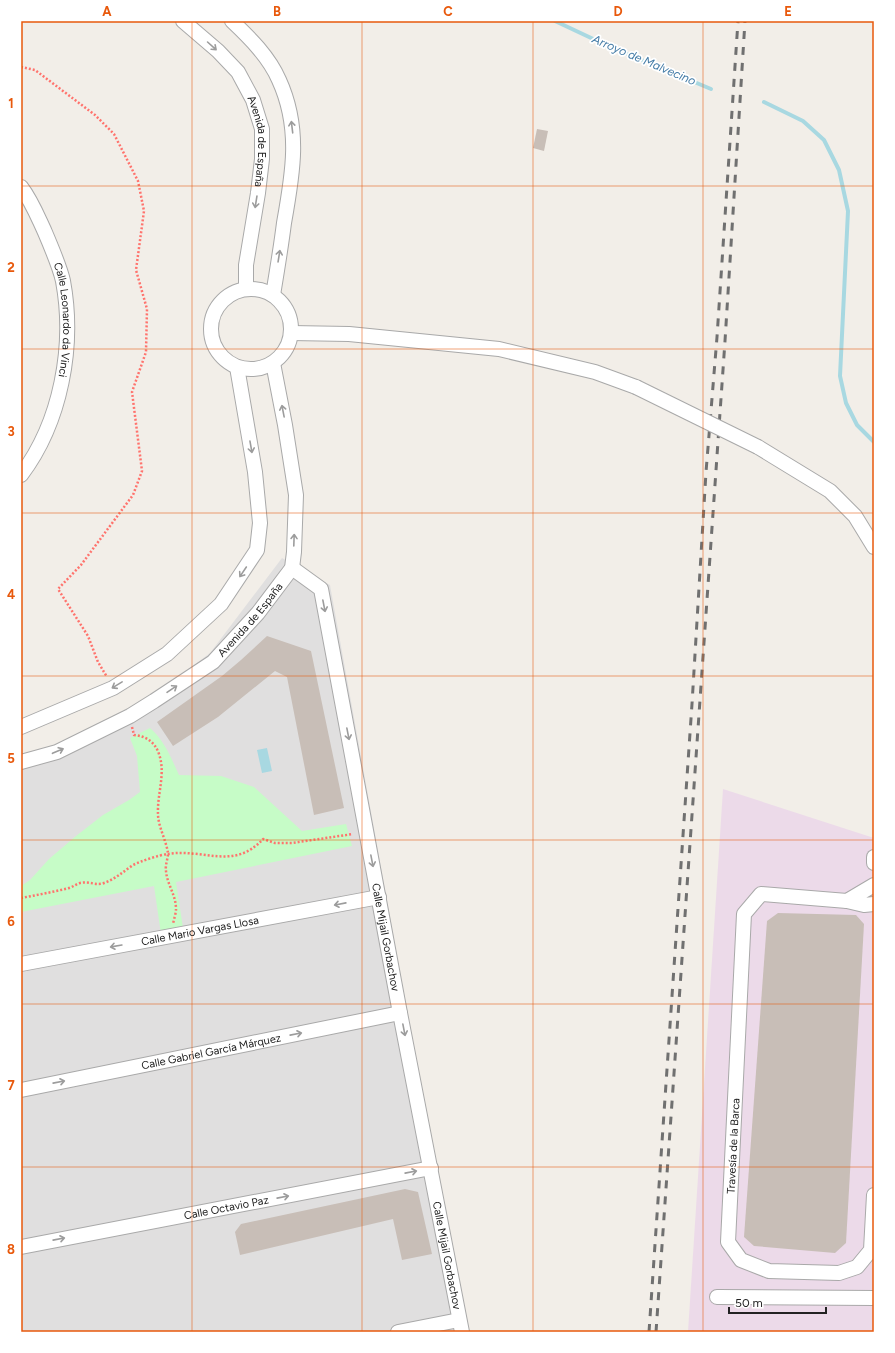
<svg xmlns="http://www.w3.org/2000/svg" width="895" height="1353" viewBox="0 0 895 1353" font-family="Figtree,sans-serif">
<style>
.residential{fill:#e0dfdf}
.industrial{fill:#ecdae9}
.park{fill:#c6fcc7}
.water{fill:#a8d8e1}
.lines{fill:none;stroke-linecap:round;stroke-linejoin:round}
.stream{stroke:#a8d8e1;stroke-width:4}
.building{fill:#c8beb7}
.minor-casing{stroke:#a9a9a9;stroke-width:16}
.path{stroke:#ff736d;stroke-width:2.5;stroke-dasharray:2 2;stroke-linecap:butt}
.minor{stroke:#fff;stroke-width:14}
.rail{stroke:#707070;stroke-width:3;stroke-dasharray:8 8;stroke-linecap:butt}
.minor-bridge-casing{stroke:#a9a9a9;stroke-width:16;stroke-linecap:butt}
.minor-bridge{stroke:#fff;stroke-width:14}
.oneway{stroke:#9c9c9c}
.grid{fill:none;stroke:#e8590c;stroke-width:1;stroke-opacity:0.55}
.labels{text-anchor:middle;stroke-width:3.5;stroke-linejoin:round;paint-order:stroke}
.street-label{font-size:11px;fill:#222;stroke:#fff}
.water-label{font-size:12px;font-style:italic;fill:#437ba6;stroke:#fff}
.neatline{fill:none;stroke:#e8590c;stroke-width:1.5}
.grid-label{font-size:13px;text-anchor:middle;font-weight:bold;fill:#e8590c}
</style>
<rect width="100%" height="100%" fill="#f2eee8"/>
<path class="residential" d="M282,558L330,585L465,1332H21V757L56,748L152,697L210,653Z"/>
<path class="industrial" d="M723,789L874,838V1332H688Z"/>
<path class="park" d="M150,728C165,741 171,758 179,775L221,776L254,787L302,831L346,824L352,846L176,882L183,928L161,934L154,886L21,912V886L30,880L49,859L76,836L103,815L129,800L140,792L137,756L130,738Z"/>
<path class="water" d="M267,748L272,771L262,773L257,750Z"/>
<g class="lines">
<g class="stream">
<path d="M555,21L606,45L711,89"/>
<path d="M764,102L803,121L824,140L839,170L848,211L840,376L846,403L857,425L874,442"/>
</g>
</g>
<g class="building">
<path d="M537,129L548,131L544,151L533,148Z"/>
<path d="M267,636L311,651L344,808L314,815L287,677L275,671L218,717L173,746L157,722L222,676L241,660Z"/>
<path d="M778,913L856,915L864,924L846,1243L835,1253L754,1246L744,1237L767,921Z"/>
<path d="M405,1189L418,1192L432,1254L402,1260L393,1219L240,1255L235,1232L241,1224Z"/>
</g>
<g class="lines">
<g class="minor-casing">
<g id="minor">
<path id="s1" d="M183,21L218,51L238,72L253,100L262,129V159L258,193L246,265V288"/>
<path d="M232,21C250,38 269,57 279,80C301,128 293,173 284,223C281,247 277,271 273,295"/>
<path id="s2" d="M21,187C31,200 37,215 44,230C50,244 60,267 63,281C75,346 61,422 21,475"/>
<circle cx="251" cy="329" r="40"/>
<path d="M291,333L349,334L499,349L595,372L636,387"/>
<path d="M758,447L830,491L855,516L874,547"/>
<path id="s3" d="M292,568L321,589L400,1013L462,1332"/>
<path d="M21,727L113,688L167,654L221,604L257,550L260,523L255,472L237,367"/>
<path id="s4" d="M21,762L57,752L130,716L154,701L213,662L258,613L292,568L294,552L296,495L285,425L273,363"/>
<path d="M874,857V863"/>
<path d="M874,885L847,901L864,905L874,904"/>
<path d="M847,901L761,894L744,914L728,1242L741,1260L769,1271L839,1273L857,1267L871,1250L874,1195"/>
<path id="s5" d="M21,964L379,897"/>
<path id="s6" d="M21,1090L400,1013"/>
<path id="s7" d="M21,1247L431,1168"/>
<path d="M717,1297L874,1298"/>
<path d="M398,1332L459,1320"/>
</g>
</g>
<g class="path">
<path d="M21,67L35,70L95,115L114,134L138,181L144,211L136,270L147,309L146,352L132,392L142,471L133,495L81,565L58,589L88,636L98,662L107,677"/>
<path d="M132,727L134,735C146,736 155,742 159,754C166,774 157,794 158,814C158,826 166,840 168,853C168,859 165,865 166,871C167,884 176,895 176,909C176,913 174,919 173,924"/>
<path d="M21,898C37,895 53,892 69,888C73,887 76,884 80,883C89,881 97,886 104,883C115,879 123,872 133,865C141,861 159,855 168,854C203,848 234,871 263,839L275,843H292L353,834"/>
</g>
<use href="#minor" class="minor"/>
<g class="rail">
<path d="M649,1332L692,704L706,472L717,337L738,21"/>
<path d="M656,1332L725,341L745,21"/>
</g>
<g class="minor-bridge-casing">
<path id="minor-bridge" d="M636,387L758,447"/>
</g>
<use href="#minor-bridge" class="minor-bridge"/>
</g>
<defs><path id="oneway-shaft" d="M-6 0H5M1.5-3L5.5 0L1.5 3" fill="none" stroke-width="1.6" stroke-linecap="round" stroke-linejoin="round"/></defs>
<g class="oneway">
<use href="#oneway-shaft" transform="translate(212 46) rotate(42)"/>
<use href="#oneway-shaft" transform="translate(292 127) rotate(-97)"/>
<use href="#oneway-shaft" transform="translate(256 202) rotate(99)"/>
<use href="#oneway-shaft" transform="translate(279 256) rotate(-81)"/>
<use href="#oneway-shaft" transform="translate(283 411) rotate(-101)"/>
<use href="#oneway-shaft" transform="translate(251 447) rotate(80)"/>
<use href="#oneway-shaft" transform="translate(294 540) rotate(-88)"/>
<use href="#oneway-shaft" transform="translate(243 572) rotate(124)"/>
<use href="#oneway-shaft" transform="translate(324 606) rotate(79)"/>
<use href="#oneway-shaft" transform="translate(117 685) rotate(149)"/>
<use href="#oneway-shaft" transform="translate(172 689) rotate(-34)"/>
<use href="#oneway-shaft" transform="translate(348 734) rotate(79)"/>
<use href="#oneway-shaft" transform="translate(58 751) rotate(-23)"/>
<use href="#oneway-shaft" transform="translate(372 861) rotate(79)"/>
<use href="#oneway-shaft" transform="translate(340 904) rotate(169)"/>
<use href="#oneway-shaft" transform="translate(116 946) rotate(170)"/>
<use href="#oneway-shaft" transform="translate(404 1030) rotate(79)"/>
<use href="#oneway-shaft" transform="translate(296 1034) rotate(-11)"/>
<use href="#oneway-shaft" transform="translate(59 1082) rotate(-11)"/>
<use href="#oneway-shaft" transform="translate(411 1172) rotate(-11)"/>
<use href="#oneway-shaft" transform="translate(283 1197) rotate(-11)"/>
<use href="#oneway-shaft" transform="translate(59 1239) rotate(-11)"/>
</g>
<path class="grid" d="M192,21V1332M362,21V1332M533,21V1332M703,21V1332M21,186H874M21,349H874M21,513H874M21,676H874M21,840H874M21,1004H874M21,1167H874"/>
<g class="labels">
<g class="street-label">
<text dy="4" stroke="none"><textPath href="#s1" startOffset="149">Avenida de España</textPath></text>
<text dy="4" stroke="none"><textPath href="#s2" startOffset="142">Calle Leonardo da Vinci</textPath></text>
<text dy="4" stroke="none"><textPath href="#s4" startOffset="274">Avenida de España</textPath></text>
<text dy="4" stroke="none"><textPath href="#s5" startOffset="182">Calle Mario Vargas Llosa</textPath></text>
<text dy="4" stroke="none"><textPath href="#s3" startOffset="390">Calle Mijail Gorbachov</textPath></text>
<text dy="4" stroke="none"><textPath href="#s6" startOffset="194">Calle Gabriel García Márquez</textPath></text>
<text transform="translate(733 1146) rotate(-87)" y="4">Travesía de la Barca</text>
<text dy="4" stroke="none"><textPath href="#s7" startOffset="209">Calle Octavio Paz</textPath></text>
<text dy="4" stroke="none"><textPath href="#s3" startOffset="714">Calle Mijail Gorbachov</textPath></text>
</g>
<g class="water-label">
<text transform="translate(644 60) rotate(23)" y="4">Arroyo de Malvecino</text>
</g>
</g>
<rect width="895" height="1353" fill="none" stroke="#ffffff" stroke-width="44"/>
<path d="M729 1307v6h97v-6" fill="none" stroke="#222222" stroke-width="2"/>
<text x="735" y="1307" font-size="12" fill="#222222" stroke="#ffffff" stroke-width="3" paint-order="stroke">50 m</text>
<rect x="22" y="22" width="851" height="1309" class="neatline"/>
<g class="grid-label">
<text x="107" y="16">A</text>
<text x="277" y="16">B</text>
<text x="448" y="16">C</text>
<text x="618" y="16">D</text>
<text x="788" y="16">E</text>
<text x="11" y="108">1</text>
<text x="11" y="272">2</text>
<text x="11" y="436">3</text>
<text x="11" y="599">4</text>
<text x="11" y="763">5</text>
<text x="11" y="926">6</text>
<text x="11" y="1090">7</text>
<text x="11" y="1254">8</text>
</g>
</svg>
